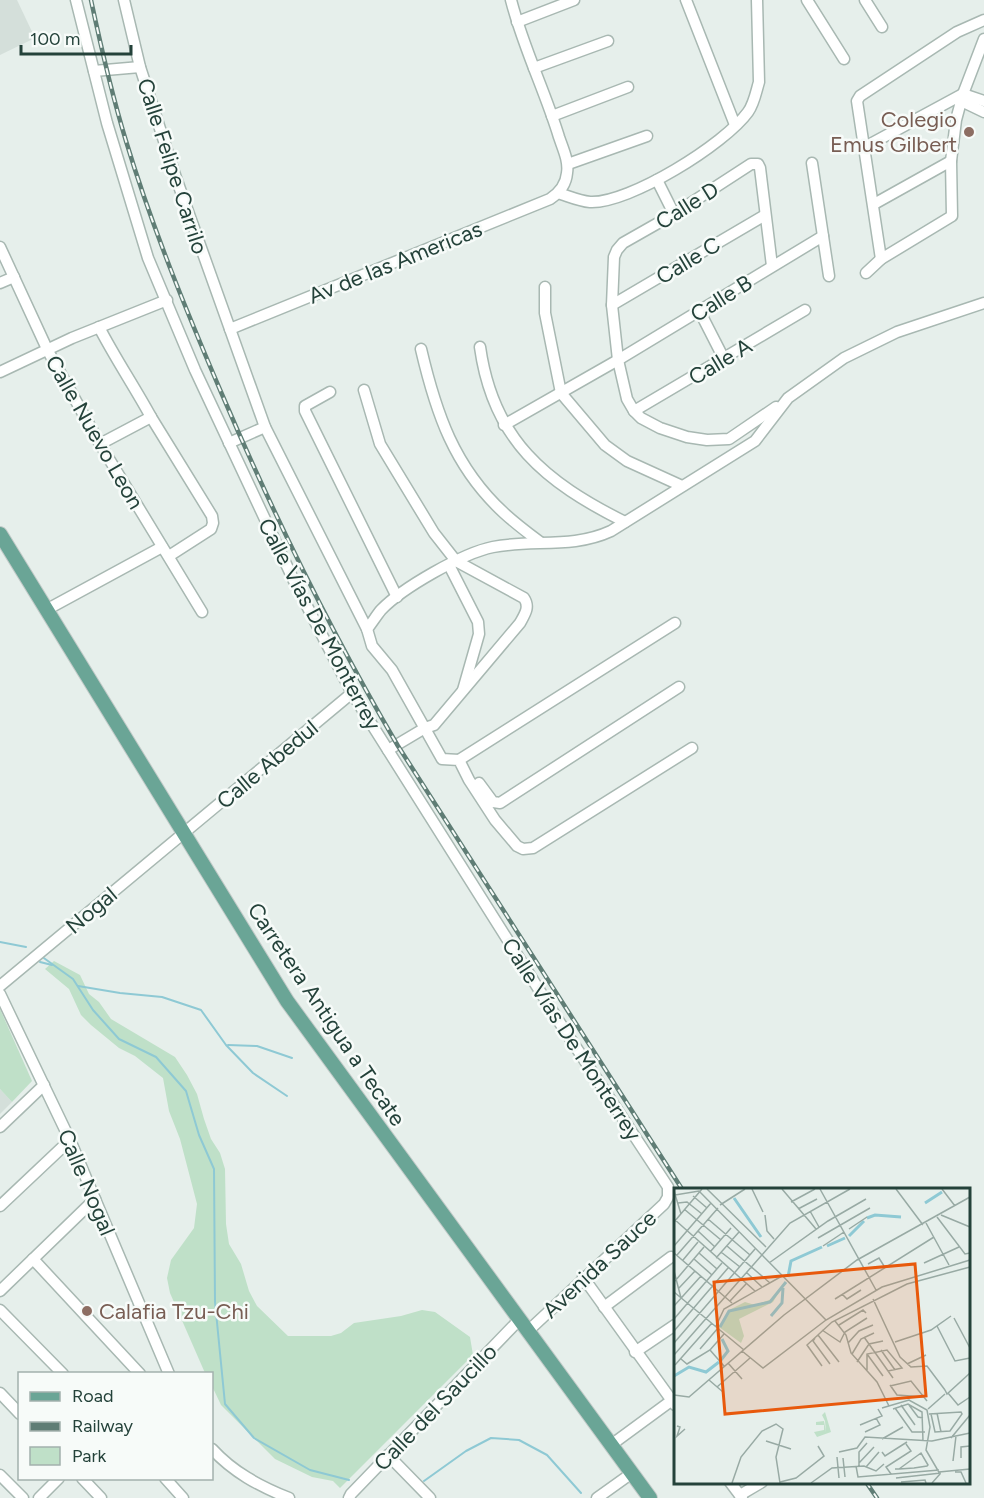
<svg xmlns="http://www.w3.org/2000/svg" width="984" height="1498" viewBox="0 0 984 1498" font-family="Figtree,sans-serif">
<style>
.built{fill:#d4dfda}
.green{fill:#bfe0c8}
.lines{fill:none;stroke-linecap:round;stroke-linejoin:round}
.stream{stroke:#8ec9d4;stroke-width:2}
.minor-casing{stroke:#a8b8b2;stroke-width:13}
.major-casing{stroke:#c2cac8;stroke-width:16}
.minor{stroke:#fff;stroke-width:10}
.major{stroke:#6aa596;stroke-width:14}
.rail-casing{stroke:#5f7d75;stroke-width:4.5}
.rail{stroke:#f7fbf9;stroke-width:2;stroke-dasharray:7;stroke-linecap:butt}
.education-dot{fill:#8d6e63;stroke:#f7fbf9;stroke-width:2}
.labels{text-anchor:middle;stroke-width:5;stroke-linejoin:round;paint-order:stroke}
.education-label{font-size:22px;fill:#785e54;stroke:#f7fbf9;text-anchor:end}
.street-label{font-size:22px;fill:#24423a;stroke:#f7fbf9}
.inset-river{fill:none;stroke:#8ec9d4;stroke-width:3}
.inset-road{fill:none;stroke:#98aaa4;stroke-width:1.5}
.view{fill:#e8590c;fill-opacity:0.15;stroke:#e8590c;stroke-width:3}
.inset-edge{fill:none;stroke:#24423a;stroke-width:3}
</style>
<rect width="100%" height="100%" fill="#e6efeb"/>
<g class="built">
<path d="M0,0H17L35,38L0,55Z"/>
<path d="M0,1089L12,1102L0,1114Z"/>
</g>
<g class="green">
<path d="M54,961L80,975L89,994L99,1002L111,1019L175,1057L187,1075L197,1094L204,1119L211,1139L220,1153L225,1169L226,1224L229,1244L241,1264L249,1291L257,1306L288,1336H331L341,1333L354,1323L401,1316L422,1310L435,1312L470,1337L473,1355L340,1488L333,1481L312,1477L275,1459L221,1405L212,1386V1374L205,1373L170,1293L167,1278L171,1260L194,1228L197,1204L180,1139L169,1111L163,1078L135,1056L119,1048L91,1025L81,1015L69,989L45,969Z"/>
<path d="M0,1009L32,1081L12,1102L0,1089Z"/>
</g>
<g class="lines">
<g class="stream">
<path d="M0,942L26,947"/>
<path d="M41,956L73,979L93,1010L119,1039L156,1057L186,1091L199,1135L214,1169L215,1302L225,1404L254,1438L310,1470L349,1480"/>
<path d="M40,962L52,965"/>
<path d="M78,986L120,993L162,997L201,1010L226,1045L253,1073L287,1096"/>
<path d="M228,1045L257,1046L292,1058"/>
<path d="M424,1481L466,1451L491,1438L519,1440L547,1455L581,1493"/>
</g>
<g class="minor-casing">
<g id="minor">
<path d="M76,0L107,123L148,258L195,370L294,581L352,693L560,1023L668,1187V1197L664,1204L528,1331"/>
<path d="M124,0L140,67L175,175L265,427L367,629L372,646L392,670L442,759L459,760L469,780L495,820L517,846L523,849L533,848L692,748"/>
<path d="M686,0L735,125"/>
<path d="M807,0L844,59"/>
<path d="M865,0L882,27"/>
<path d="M517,22L574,0"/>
<path d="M534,68L608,41"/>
<path d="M94,71L140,67"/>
<path d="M957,99L984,112"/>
<path d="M552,116L628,87"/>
<path d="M865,147L963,94L984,101"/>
<path d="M812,163L829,276"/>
<path d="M568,164L647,136"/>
<path d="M657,180L674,214"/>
<path d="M558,193C568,196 579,201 590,202C629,204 725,144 748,112C754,104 756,92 759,82L757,0"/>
<path d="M874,204L951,161"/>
<path d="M0,247L48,351L100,444L202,612"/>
<path d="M881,259L857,101L860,96L957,32L984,20"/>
<path d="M772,266L760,168L758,164H751L674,214L623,243L617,250L614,257L612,305L618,360L627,399L634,411L641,418L660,428L687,437L707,440L729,439L776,407"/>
<path d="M866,273L881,259L952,216L951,161L956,120L963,94L984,39"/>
<path d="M0,283L14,277"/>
<path d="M545,287V313L561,393L605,445L627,461L682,486"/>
<path d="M612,305L765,215"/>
<path d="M700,312L724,359"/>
<path d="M99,327C115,358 134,386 151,417L100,444"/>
<path d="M230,329L550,199C559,193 566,185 567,173C569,161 563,149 559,137C545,91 523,47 511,0"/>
<path d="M480,347C493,440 545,482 625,522"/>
<path d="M421,349C436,413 454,467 504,513C516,524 528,533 540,542"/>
<path d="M0,372L72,338L167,300"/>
<path d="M364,390L380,444L434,533L456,561L524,598C530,607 525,614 520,623L434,725L425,728L388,750"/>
<path d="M330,392L305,406V411L397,597"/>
<path d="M634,411L805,310"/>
<path d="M151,417L212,516L213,523L211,529L169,556"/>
<path d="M504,425L618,360L823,236"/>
<path d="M229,443L265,427"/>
<path d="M449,565L478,622L479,634L463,690"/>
<path d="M46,610L162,547"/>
<path d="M367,629C372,623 376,616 381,610C402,588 463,553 493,547C533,539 572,549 611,531L755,441L788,398L844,358L897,332L984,303"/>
<path d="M459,760L675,623"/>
<path d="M479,783L493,802L500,803L679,687"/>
<path d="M0,986L352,693"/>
<path d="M0,994L70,1140L169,1374"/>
<path d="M0,1127L44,1085"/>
<path d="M0,1206L70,1140"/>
<path d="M33,1259L140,1374"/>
<path d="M583,1277L675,1405"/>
<path d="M0,1291L95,1199"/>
<path d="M604,1307L671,1257"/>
<path d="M0,1310L63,1374"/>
<path d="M635,1352L675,1325"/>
<path d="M0,1393L20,1414"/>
<path d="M611,1445L675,1398"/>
<path d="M212,1449C233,1472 259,1486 289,1498"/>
<path d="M388,1455L430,1498"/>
<path d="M0,1475L23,1498"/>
<path d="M82,1478L101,1498"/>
<path d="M165,1478L183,1498"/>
<path d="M730,1482L742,1498"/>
<path d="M740,1495L762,1482"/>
<path d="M39,1498L59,1478"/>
<path d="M349,1498L351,1494L519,1320"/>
<path d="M597,1498L632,1473"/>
</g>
</g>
<g class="major-casing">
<path id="major" d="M0,534L287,1001L650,1498"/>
</g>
<use href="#minor" class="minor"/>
<use href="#major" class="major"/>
<g class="rail-casing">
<g id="rail">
<path d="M91,0C101,47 112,95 126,141C152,227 186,310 221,392C273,514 331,632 398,746L682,1189"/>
<path d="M866,1482L877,1498"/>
</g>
</g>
<use href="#rail" class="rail"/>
</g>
<g class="education-dot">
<circle cx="969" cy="132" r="6"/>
<circle cx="87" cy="1311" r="6"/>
</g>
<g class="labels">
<g class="education-label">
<text x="957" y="127">Colegio<tspan x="957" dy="25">Emus Gilbert</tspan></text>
<text x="99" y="1319" text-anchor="start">Calafia Tzu-Chi</text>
</g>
<g class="street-label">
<text transform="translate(173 166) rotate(72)" y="8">Calle Felipe Carrilo</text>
<text transform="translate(687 205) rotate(-32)" y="8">Calle D</text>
<text transform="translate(688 260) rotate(-31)" y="8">Calle C</text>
<text transform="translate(395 262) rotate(-22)" y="8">Av de las Americas</text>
<text transform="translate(721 298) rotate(-32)" y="8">Calle B</text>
<text transform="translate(720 361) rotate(-31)" y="8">Calle A</text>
<text transform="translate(95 432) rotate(60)" y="8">Calle Nuevo Leon</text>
<text transform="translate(320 624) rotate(62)" y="8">Calle Vías De Monterrey</text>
<text transform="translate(267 764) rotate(-40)" y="8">Calle Abedul</text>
<text transform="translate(91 910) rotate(-40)" y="8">Nogal</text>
<text transform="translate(327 1014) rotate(56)" y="8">Carretera Antigua a Tecate</text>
<text transform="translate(572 1039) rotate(57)" y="8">Calle Vías De Monterrey</text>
<text transform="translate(87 1182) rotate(67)" y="8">Calle Nogal</text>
<text transform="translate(599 1264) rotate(-43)" y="8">Avenida Sauce</text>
<text transform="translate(435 1407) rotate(-46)" y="8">Calle del Saucillo</text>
</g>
</g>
<g transform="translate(674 1188)">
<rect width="296" height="296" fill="#e6efeb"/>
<path d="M111,94L99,114L65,131L70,148L67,155L45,139L55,122L71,114L81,117L98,111ZM151,224L157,244L143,249L140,244L150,242V237H142V234L150,233L152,244L151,233L148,227Z" fill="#bfe0c8"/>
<path class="inset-river" d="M60,10L87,49M251,15L268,4M193,30L201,27L227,29M175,48L190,33M153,58L171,50M114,89L117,73L148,59M97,128L108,115L109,100M46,139L55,123L96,114L112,94M47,172L54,163L48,151M0,188L15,179L32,184L45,174"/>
<path class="inset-road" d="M33,1L92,59M78,1L89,24M108,1L142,41M146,1L202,102M222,1L249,37M268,1L281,18M0,3L7,26M1,7L25,3L152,132M19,8L33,20M117,14L141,1M4,15L13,14L28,26M46,17L71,1M10,21L47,52M124,21L143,11M136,23L145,39M91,27L93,43L100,51M267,27L296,39M263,29L291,66L296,65M0,31L81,103M34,31L76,67M0,34L28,1M252,35L275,77M175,41L193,29M24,43L41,59M144,50L196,20M0,58L37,15M53,58L96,95M149,58L170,44M36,64L57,40M47,64L66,79M0,65L58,115M25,65L43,81M3,67L44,20M42,70L65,44M20,71L38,87M9,72L24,54M95,75L154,33L192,11M250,75L285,59M194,76L205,70L210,78M0,83L7,110M72,84L88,99M1,93L30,59M5,100L21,83M0,104L70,162M168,106L173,111L187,102M161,111L260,49M199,111L226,169L237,179L253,178L271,202M56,113L72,96M0,118L27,88M280,130L296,160M0,131L48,75M161,133L172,147L177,165L203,194L215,218M165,137L189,122L192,125M42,138L50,121L108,88M263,138L281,173L296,170M148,142L166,154L171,144L193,130M0,143L54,80M144,147L165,174M190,149L219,190M141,150L139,153L156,176M221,154L257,142L277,128M0,155L81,61M174,155L185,143L199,137M26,161L44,140M36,162L50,178M207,162L221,182M68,163L89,180L152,132L208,99L296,72M178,166L187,151L200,145M193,166L209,188M0,167L116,35L176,1M7,171L13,176L36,162L50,146M183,174L195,156L209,153M54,175L68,191M233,176L252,167M1,177L38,135M148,178L133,157L158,134L233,96L296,79M193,183V166L213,162L228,180L214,183M35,192L49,204M216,197L223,207L250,209M216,198L237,193L253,213M43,199L76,170M271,202L273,206L296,185M274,205L284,217L296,209M0,207L15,209L110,127L183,72L296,9M227,217L241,237M235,217L244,229L249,230M208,220L235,212L253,222L256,239L252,262L266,286L258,295M221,220L238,244H251M219,221L234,216L248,224L249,253M254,221L271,206M263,225L267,244M255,226L287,224L288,226L276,243L261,244L257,226M186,237L208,228L204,221M3,238L6,239L3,248L11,241M191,244L206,237L202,230M277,250L296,227M208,251L229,239M92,253L117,261M165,264L183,260L191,249L258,253L296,245M208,264L211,268L233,254M163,269L165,290M169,270L171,289M287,270V259L296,258M279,273L282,248M185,275L200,259M182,278L184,289L265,282M185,278V264L193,255M192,279L205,264M221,281H225L240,280L253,278L254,277L247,265L225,281M265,284L296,281M281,284H287L292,295M217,286L212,279L237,263L232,256M222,290L267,285M106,294L122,290L150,268L144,258M227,294L251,292L252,295M58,295L67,269L88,243L102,236L109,241L102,269L106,295M137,295L158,280L190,278L202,283L210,276"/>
<path class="view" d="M241,76L252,208L51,226L40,94Z"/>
<rect width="296" height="296" class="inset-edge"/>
</g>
<rect x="18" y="1372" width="195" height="108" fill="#f7fbf9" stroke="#a3b1ad" stroke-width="1.5"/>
<rect x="30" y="1392" width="30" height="9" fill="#6aa596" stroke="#a3b1ad" stroke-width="1.5"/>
<text x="72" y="1402" font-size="18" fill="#24423a">Road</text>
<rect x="30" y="1422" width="30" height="9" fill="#5f7d75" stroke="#a3b1ad" stroke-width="1.5"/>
<text x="72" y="1432" font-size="18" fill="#24423a">Railway</text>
<rect x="30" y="1447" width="30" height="18" fill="#bfe0c8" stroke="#a3b1ad" stroke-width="1.5"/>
<text x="72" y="1462" font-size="18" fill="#24423a">Park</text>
<path d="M21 45v9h110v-9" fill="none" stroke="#24423a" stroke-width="3"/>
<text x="30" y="45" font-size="18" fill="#24423a" stroke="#f7fbf9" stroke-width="4.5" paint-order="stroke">100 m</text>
</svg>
